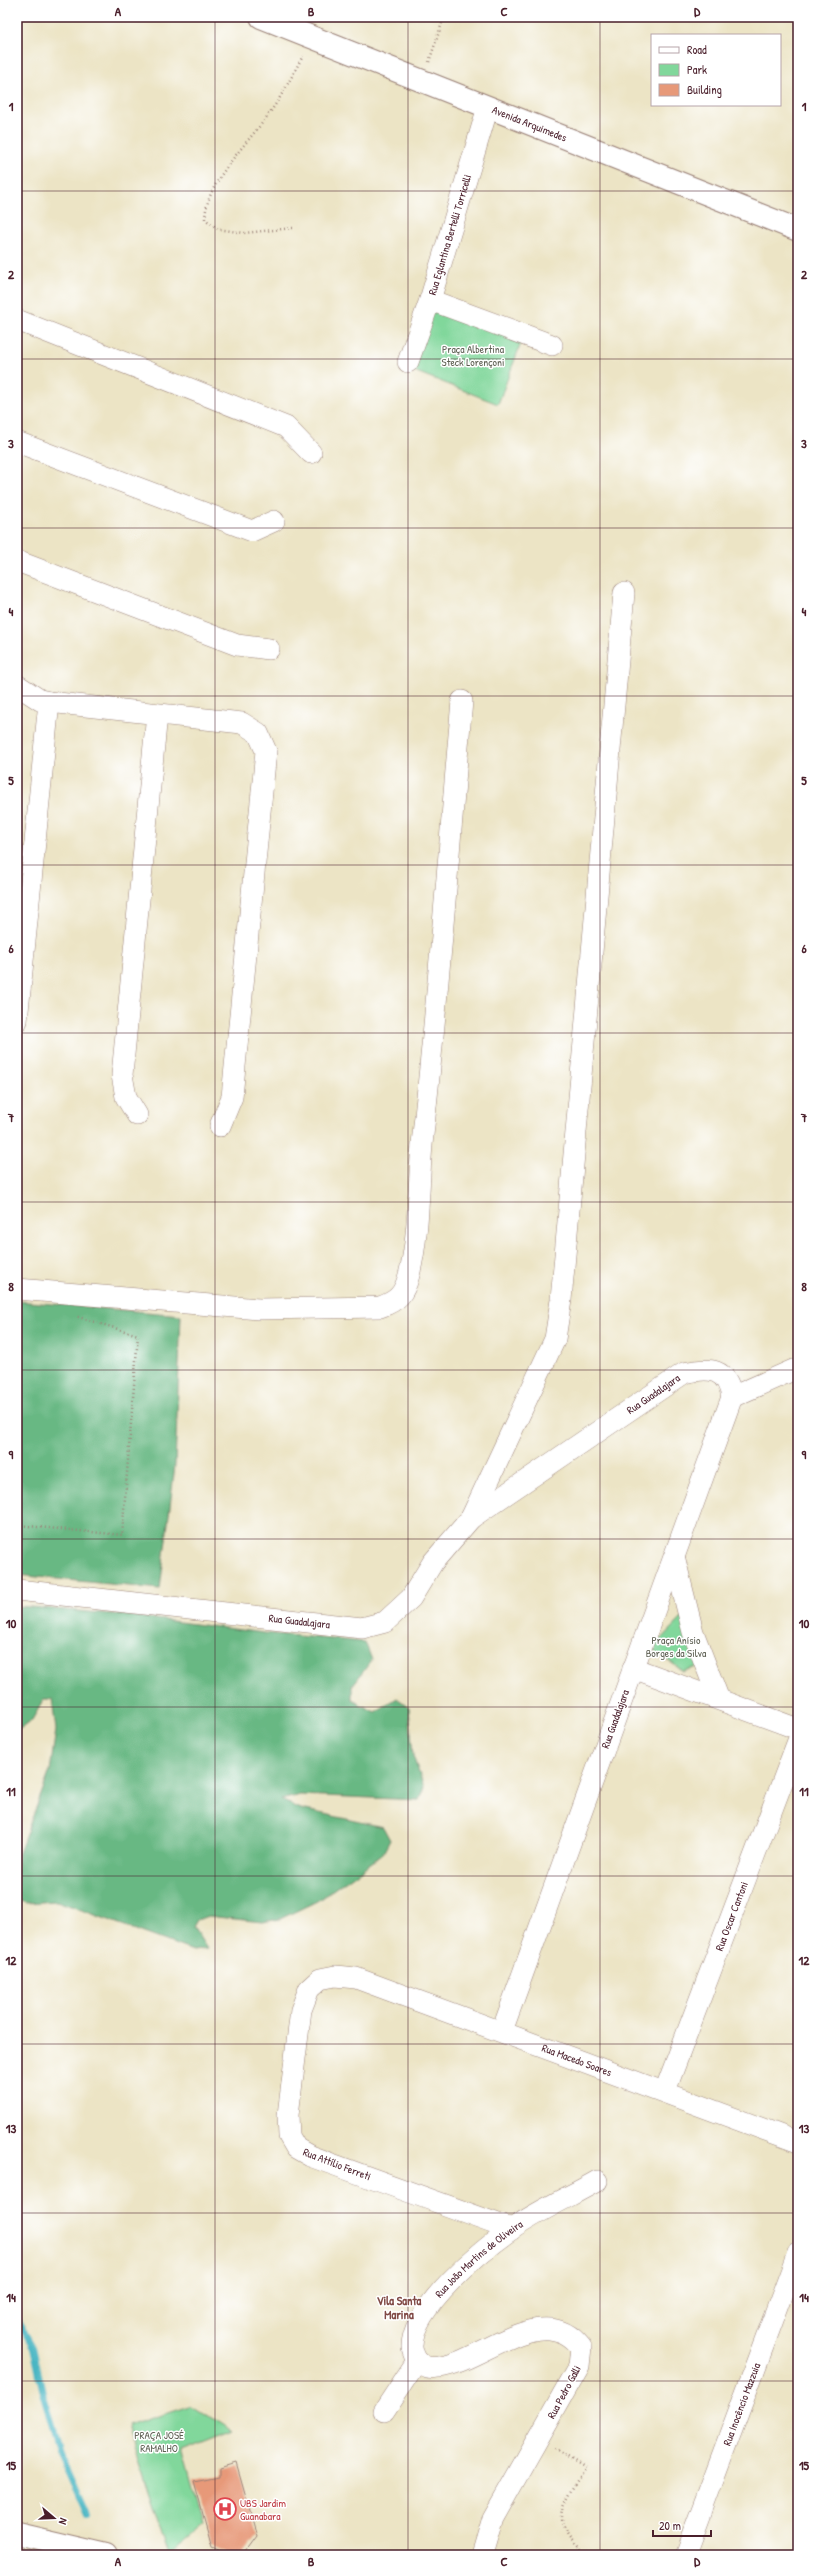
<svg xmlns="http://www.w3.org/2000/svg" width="815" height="2572" viewBox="0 0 815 2572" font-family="'Patrick Hand',sans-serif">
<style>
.green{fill:#81d79b;stroke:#667b63}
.forest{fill:#68b883;stroke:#596c57}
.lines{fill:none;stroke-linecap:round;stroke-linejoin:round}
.stream{stroke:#48b6c3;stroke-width:6}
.building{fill:#e79979}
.minor-casing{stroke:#9b8278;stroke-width:22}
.secondary-casing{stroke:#9b8278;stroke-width:24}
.primary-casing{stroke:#9b8278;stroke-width:24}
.path{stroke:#9b8278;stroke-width:2.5;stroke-dasharray:1 3;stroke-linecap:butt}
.minor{stroke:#fff;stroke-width:21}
.secondary{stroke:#fff;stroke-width:22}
.primary{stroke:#fff;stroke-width:22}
.grid{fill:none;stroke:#4a1f2b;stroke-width:1;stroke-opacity:0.55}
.labels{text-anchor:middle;stroke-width:3;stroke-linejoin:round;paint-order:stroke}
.street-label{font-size:11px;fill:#4a1f2b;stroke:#fff}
.park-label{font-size:11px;fill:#5d5f52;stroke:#fff}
.health-label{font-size:11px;fill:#be3a42;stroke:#fff;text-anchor:start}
.neighbourhood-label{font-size:12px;font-weight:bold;fill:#814a46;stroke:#fff}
.neatline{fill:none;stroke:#4a1f2b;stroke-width:1.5}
.grid-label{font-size:13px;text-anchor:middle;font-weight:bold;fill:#4a1f2b}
</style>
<rect width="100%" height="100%" fill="#fff"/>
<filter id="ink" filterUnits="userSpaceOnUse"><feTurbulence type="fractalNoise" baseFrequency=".025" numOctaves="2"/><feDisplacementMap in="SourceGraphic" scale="8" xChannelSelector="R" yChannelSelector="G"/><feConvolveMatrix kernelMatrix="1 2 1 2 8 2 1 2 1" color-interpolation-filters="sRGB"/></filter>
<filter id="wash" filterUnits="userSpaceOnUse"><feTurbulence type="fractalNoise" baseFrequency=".012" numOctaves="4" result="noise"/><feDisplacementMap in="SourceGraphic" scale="16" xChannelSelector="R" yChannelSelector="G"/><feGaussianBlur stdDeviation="0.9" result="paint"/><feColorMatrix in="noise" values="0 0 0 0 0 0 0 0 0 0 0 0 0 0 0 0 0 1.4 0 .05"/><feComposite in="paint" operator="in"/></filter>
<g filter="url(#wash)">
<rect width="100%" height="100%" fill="#ece4c5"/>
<g class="green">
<path d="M430,300L524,335L498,404L409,369Z"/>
<path d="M683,1617L700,1666L683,1671L652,1649Z"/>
<path d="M192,2405L233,2431L182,2451L203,2528L170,2555L128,2426Z"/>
</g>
<g class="forest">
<path d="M17,1301L181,1315L175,1465L160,1589L17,1575Z"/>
<path d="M17,1606L125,1615L264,1633L365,1642L372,1660L352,1686V1700L375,1712L397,1698L409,1707L413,1756L424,1787L419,1800L300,1795L281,1800L301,1809L383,1827L390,1840L382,1855L317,1901L280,1919L262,1922L208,1916L197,1920L193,1927L207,1949L193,1951L57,1901L26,1903L17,1900V1858L50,1771L56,1730L52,1699H44L32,1720L17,1731Z"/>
</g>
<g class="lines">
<g class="stream">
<path d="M17,1323V1319"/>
<path d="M17,2319L33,2347L43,2393L67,2470L87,2515"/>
</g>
</g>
<g id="blocks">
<path class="building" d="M236,2463L257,2536L243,2555H230L212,2547L194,2482L219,2477V2468Z"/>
</g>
</g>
<g filter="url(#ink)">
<use href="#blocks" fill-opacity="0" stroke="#9b8278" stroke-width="1"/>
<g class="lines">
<g class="minor-casing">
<g id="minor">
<path d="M430,300L552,345"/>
<path d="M17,320L286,427L311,453"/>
<path id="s1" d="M408,362L430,300L488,107"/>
<path d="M17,442L252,531L274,521"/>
<path d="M17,561L237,645L269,649"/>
<path d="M17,685L40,700L49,702L242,723L258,733L266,751L232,1097L220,1126"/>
<path d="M17,1021L49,702"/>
<path d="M137,1115L126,1097L122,1075L157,714"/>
<path d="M17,1289L259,1309L380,1307C398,1301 404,1294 409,1275C420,1234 418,1178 423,1135C439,990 449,846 462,701"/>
<path d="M732,1397L793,1370"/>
<path d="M471,1518L555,1339L561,1300L624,593"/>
<path d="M675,1560L693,1632L718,1697"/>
<path id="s2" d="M17,1590L362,1628L385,1622L411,1598L433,1562L471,1518L684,1373C710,1367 727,1368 732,1397L502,2031"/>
<path d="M633,1668L798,1729"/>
<path id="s3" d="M665,2091L798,1741"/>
<path id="s4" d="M512,2229L310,2156L296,2148L289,2136L288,2115L301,2010L309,1989L320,1979L335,1976L356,1978L798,2142"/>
<path d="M417,2361C420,2363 424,2366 427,2367C431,2368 436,2367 439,2367C483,2362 543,2298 581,2347L579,2366L493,2518L482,2555"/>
<path id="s5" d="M384,2411L417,2361C415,2357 412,2351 412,2347C411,2308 483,2249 512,2229C538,2211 569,2197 597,2181"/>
<path id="s6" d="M685,2555L798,2253"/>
</g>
</g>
<g class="secondary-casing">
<g id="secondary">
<path id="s7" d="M261,17L798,230"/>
</g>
</g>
<g class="primary-casing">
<path id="primary" d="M17,2534L107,2555"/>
</g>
<g class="path">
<path d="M429,62L444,17"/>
<path d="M293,228L244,233L218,229L205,219C206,180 250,142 271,111C283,94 293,74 303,56"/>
<path d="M17,1525L122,1535L138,1335L75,1316"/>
<path d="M554,2448L586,2467C564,2503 545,2523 587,2555"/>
</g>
<use href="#minor" class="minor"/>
<use href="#secondary" class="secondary"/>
<use href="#primary" class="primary"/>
</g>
</g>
<path class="grid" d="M215,17V2555M408,17V2555M600,17V2555M17,191H798M17,359H798M17,528H798M17,696H798M17,865H798M17,1033H798M17,1202H798M17,1370H798M17,1539H798M17,1707H798M17,1876H798M17,2044H798M17,2213H798M17,2381H798"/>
<defs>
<g id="hospital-ring" transform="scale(1.15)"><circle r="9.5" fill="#fff" stroke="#e0444e" stroke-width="1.5"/><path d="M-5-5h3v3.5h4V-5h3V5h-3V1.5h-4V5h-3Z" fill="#e0444e"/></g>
</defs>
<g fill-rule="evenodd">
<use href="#hospital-ring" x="225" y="2509"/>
</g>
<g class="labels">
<g class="street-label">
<text dy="4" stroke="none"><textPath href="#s7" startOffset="289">Avenida Arquimedes</textPath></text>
<text dy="4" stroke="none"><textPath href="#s1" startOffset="134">Rua Eglantina Bertelli Torricelli</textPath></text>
<text dy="4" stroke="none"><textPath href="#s2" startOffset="727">Rua Guadalajara</textPath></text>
<text dy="4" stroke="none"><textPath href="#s2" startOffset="284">Rua Guadalajara</textPath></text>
<text transform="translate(615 1719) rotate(-70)" y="4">Rua Guadalajara</text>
<text dy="4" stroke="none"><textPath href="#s3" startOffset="187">Rua Oscar Cantoni</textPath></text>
<text dy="4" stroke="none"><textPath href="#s4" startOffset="681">Rua Macedo Soares</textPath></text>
<text transform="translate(337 2164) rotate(21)" y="4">Rua Attílio Ferreti</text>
<text dy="4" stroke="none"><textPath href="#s5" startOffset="189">Rua João Martins de Oliveira</textPath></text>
<text transform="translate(564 2392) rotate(-62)" y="4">Rua Pedro Galli</text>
<text dy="4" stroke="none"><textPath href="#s6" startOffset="161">Rua Inocêncio Mazzuia</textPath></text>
</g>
<g class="park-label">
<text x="473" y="353">Praça Albertina<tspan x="473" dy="13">Steck Lorençoni</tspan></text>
<text x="676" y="1644">Praça Anísio<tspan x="676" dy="13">Borges da Silva</tspan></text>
<text x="159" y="2439">PRAÇA JOSÉ<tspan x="159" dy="13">RAMALHO</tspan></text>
</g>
<g class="health-label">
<text x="240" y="2507">UBS Jardim<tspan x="240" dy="13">Guanabara</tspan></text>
</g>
<g class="neighbourhood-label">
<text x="399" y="2305">Vila Santa<tspan x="399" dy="14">Marina</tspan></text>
</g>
</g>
<rect width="815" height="2572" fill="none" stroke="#fff" stroke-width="44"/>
<rect x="651" y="34" width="130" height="72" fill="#ffffff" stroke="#b7a5aa"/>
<rect x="659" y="47" width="20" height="6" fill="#ffffff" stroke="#b7a5aa"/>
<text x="687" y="54" font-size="12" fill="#4a1f2b">Road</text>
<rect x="659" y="64" width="20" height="12" fill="#81d79b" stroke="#b7a5aa"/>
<text x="687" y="74" font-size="12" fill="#4a1f2b">Park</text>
<rect x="659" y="84" width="20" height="12" fill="#e79979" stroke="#b7a5aa"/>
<text x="687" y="94" font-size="12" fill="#4a1f2b">Building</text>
<g transform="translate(54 2518) rotate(109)" stroke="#ffffff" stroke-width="3" paint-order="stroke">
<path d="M0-3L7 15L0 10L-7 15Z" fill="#4a1f2b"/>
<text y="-6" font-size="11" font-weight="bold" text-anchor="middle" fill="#4a1f2b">N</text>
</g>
<path d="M653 2530v6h58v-6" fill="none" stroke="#4a1f2b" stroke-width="2"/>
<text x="659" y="2530" font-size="12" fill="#4a1f2b" stroke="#ffffff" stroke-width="3" paint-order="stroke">20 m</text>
<rect x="22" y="22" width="771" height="2528" class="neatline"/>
<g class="grid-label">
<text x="118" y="16">A</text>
<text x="311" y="16">B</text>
<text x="504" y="16">C</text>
<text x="697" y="16">D</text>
<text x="11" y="111">1</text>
<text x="804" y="111">1</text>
<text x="11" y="279">2</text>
<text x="804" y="279">2</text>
<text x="11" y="448">3</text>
<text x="804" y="448">3</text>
<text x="11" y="616">4</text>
<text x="804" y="616">4</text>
<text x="11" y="785">5</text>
<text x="804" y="785">5</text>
<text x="11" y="953">6</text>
<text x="804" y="953">6</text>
<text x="11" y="1122">7</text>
<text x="804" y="1122">7</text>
<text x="11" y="1291">8</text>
<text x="804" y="1291">8</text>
<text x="11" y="1459">9</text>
<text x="804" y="1459">9</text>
<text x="11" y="1628">10</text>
<text x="804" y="1628">10</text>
<text x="11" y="1796">11</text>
<text x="804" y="1796">11</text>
<text x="11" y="1965">12</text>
<text x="804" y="1965">12</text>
<text x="11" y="2133">13</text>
<text x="804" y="2133">13</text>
<text x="11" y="2302">14</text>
<text x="804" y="2302">14</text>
<text x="11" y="2470">15</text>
<text x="804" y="2470">15</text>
<text x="118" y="2566">A</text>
<text x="311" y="2566">B</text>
<text x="504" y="2566">C</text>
<text x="697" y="2566">D</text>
</g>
</svg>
